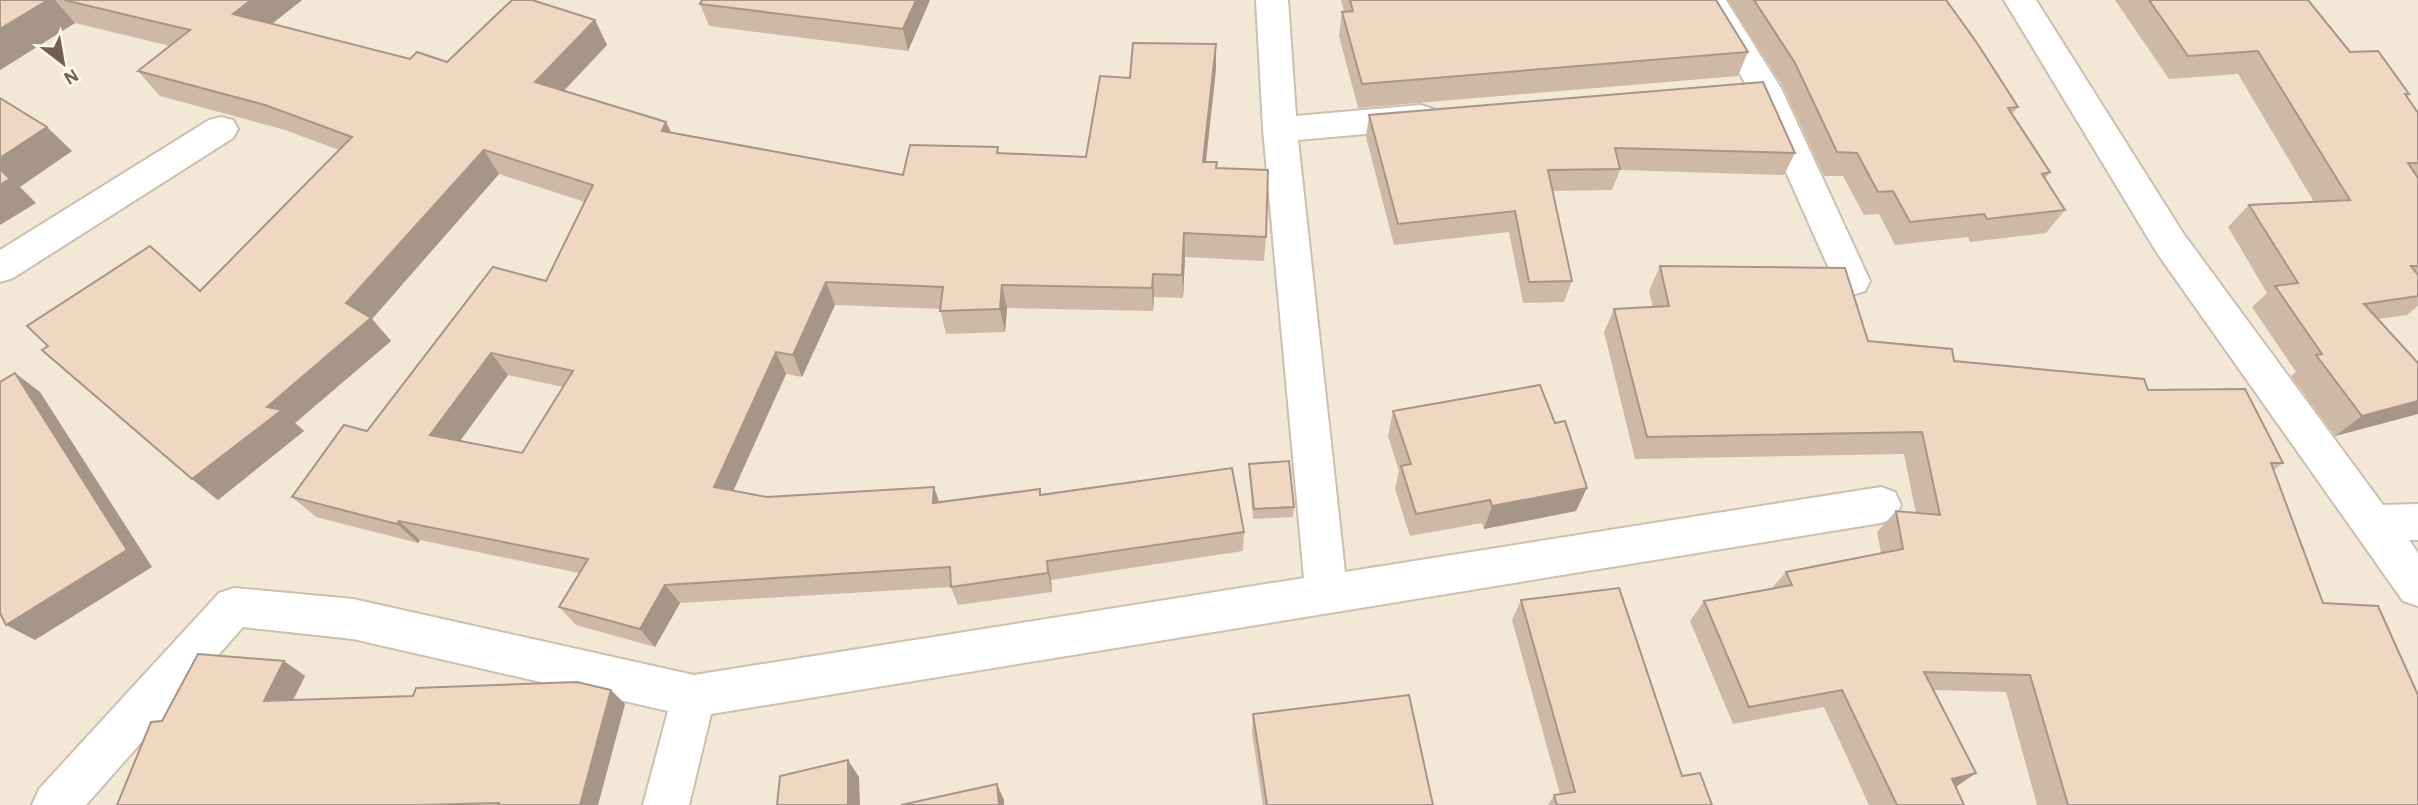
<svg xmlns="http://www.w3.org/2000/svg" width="2418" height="805" viewBox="0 0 2418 805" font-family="'Alegreya Sans',sans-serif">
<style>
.residential{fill:#f3e8d6}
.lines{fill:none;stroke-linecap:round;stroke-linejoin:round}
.street-casing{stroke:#cdbeae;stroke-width:4}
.street{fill:#fff;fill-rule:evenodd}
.wall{fill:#ceb9a6;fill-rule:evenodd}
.shaded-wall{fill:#a79687}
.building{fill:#efd7c1;stroke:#a79687;stroke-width:2;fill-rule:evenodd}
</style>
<rect width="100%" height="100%" fill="#fbf5e8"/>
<rect class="residential" x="0" y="0" width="2418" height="805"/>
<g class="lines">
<g class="street-casing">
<g id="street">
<path d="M1256,0H1288L1296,116L1421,105L1433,109L1438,117L1433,125L1421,129L1298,140L1345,572L1881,487L1895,492L1901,505L1895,518L1881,523L711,714L689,805H643L668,711L353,639L243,627L86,805H32L39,789L219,593L234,588L353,599L694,675L1304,578L1263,129Z"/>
<path d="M1694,0H1726L1781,88L1870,281L1865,291L1852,295L1839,291L1749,89Z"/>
<path d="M2004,0H2036L2183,233L2383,505L2418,504V540H2409L2418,553V606L2403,601L2157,253Z"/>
<path d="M221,117L233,120L238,129L233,138L13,278L0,282V250L209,120Z"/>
</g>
</g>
<use href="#street" class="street"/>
</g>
<g class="wall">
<path d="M0,0H302L272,23L410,59L447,62L595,20L607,45L564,91L666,122L671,132L903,175L998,147L999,153L1086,157L1130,78L1216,69L1206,162L1217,168L1266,237L1264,261L1185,257L1183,298L1154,297L1153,311L1007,308L1005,332L946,334L940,309L835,305L802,377L786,374L733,491L767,497L939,503L1041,495L1244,532L1243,551L1051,580L1052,592L958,605L951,587L680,603L655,647L576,625L559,607L579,573L420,540L418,543L316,517L292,497L367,431L546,281L585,202L499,174L372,319L391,341L295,423L304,431L218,500L192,479L200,291L339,150L285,130L160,96L138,71L170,46L75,23L0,70ZM508,375L563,387L522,453L460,441Z"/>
<path d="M702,0H930L908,51L709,26L700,4Z"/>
<path d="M1341,0H1716L1748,52L1738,76L1358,108L1339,36L1342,12H1344Z"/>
<path d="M1728,0H1946L2018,107L2012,114L2050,172L2045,179L2065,210L2046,233L1970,242L1968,237L1895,245L1879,214L1864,215L1843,176H1824L1783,87Z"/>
<path d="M2115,0H2308L2350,52L2409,94L2407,97L2418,113V306L2407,315L2378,319L2418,414L2335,436L2291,376L2296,372L2252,307L2267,293L2228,227L2249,205L2314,202L2238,74L2169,79Z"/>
<path d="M1369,115L1795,153L1784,175L1620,170L1612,190L1552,191L1572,281L1564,302L1523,303L1509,232L1394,245L1366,137Z"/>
<path d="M1660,266L1868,341L1954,361L2148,390L2283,463L2274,470L2323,603L2418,805H2037L2006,692L1933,690L1976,773L1955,787L1964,805H1869L1824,707L1733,724L1690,621L1704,601L1772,588L1786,572L1881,553L1877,532L1896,511L1916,513L1904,454L1635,459L1604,332L1614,309L1653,307L1649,291Z"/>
<path d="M1393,411L1576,511L1484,529L1482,523L1410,536L1395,489L1399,471L1388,436Z"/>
<path d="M1249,464L1294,507L1293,517L1253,519L1249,473Z"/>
<path d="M1521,600L1682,776L1712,805H1548L1554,795L1560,794L1512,620Z"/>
<path d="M284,661L305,676L293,700L625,704L598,805H117L162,721Z"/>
<path d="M1253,714L1433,805H1263L1252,733Z"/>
</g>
<g class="shaded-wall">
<path d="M48,0H55L75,23L0,70V29Z"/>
<path d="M251,0H302L253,39L233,14Z"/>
<path d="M916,0H930L908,51L903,29Z"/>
<path d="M595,20L607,45L549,106L535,82Z"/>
<path d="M1216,44V69L1203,186V162Z"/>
<path d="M666,122L678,147L662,131Z"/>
<path d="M47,127L72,151L20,187L36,203L0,225V158Z"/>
<path d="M484,150L499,174L372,319L391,341L295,423L304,431L218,500L192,479L267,407L346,303Z"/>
<path d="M1184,233L1185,257L1183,298L1182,275Z"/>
<path d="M1153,274L1154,297L1153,311L1152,288Z"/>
<path d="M826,282L835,305L802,377L793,355Z"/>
<path d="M1002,285L1007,308L1005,332L1000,309Z"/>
<path d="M776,352L786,374L726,507L714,487Z"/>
<path d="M491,353L508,375L449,456L430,435Z"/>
<path d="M15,373L40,392L152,567L35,640L6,625Z"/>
<path d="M2418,401V414L2335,436L2362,416Z"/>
<path d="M934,487L941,507L933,503Z"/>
<path d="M1587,488L1576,511L1484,529L1492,506Z"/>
<path d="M399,521L420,540L418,543L397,524Z"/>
<path d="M1047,561L1051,580L1052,592L1048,573Z"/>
<path d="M665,585L680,603L655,647L640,629Z"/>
<path d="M284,661L305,676L286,714L264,701Z"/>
<path d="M611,690L625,704L598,805H580Z"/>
<path d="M848,760L859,777L860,805H848Z"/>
<path d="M1976,773L1953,789L1952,779Z"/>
<path d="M997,784L1004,800V805H999Z"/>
</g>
<g class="building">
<path d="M0,0H48L0,29Z"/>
<path d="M64,0H251L233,14L410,59L417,52L447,62L512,0H532L595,20L535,82L666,122L662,131L903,175L910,145L998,147L997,153L1086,157L1100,76L1130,78L1133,43L1216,44L1203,162H1217L1216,168L1268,170L1266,237L1184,233L1182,275L1153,274L1152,288L1002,285L1000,309L940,311L943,287L826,282L793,355L776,352L714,487L767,497L934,487L933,503L1040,489V495L1232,468L1244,532L1047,561L1048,573L951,587L950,567L665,585L640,629L559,607L588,559L399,521L397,524L292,497L344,425L367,431L493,267L546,281L593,185L484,150L346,303L371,318L267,407L282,410L192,479L42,350L48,346L27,326L150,246L200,291L352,137L265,105L138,71L190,30ZM491,353L573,371L522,453L430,435Z"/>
<path d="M702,0H916L903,29L700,4Z"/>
<path d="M1350,0H1716L1748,52L1362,84L1342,12L1353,11Z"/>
<path d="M1754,0H1946L1977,43L2018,107L2008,108L2050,172L2042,174L2065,210L1987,219L1984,214L1910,222L1893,191L1878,192L1857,153L1837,152L1795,63Z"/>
<path d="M2149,0H2308L2350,52L2378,51L2409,94H2405L2418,113V163H2408L2418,178V266H2411L2418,275V296L2364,304L2418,363V401L2362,416L2316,355L2322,354L2275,286L2298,283L2249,205L2350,200L2258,51L2188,56Z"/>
<path d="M1763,82L1795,153L1615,148L1620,169L1548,170L1572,281L1529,282L1515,211L1398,224L1369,115Z"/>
<path d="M0,98L47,127L0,158Z"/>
<path d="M0,169L10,179L0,185Z"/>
<path d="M1660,266L1845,268L1868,341L1952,349L1954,361L2144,379L2148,390L2245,389L2283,463H2271L2323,603L2378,606L2418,695V805H2068L2030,675L1924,672L1976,773L1952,779L1964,805H1897L1842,690L1749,707L1704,601L1792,585L1786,572L1903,549L1896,511L1940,515L1922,432L1647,437L1614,309L1669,306Z"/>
<path d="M15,373L127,550L6,625L0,613V382Z"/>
<path d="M1540,385L1555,423L1565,421L1587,488L1492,506L1490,500L1416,514L1401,466L1411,464L1393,411Z"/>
<path d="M1289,461L1294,507L1254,509L1249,464Z"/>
<path d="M1619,588L1682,776L1700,773L1712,805H1557L1554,795L1575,792L1521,600Z"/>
<path d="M198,654L284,661L264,701L413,696L416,688L577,682L611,690L580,805H499V803L417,805H117L151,722L162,721Z"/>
<path d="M1409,695L1433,805H1267L1253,714Z"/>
<path d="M848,760V805H777L780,776Z"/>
<path d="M997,784L999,805H901Z"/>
</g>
<g transform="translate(63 63) rotate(149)" stroke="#fef9ee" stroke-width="5" paint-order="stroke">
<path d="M0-5L12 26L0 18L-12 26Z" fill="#745e4d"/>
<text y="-10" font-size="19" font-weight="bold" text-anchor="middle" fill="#745e4d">N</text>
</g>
</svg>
